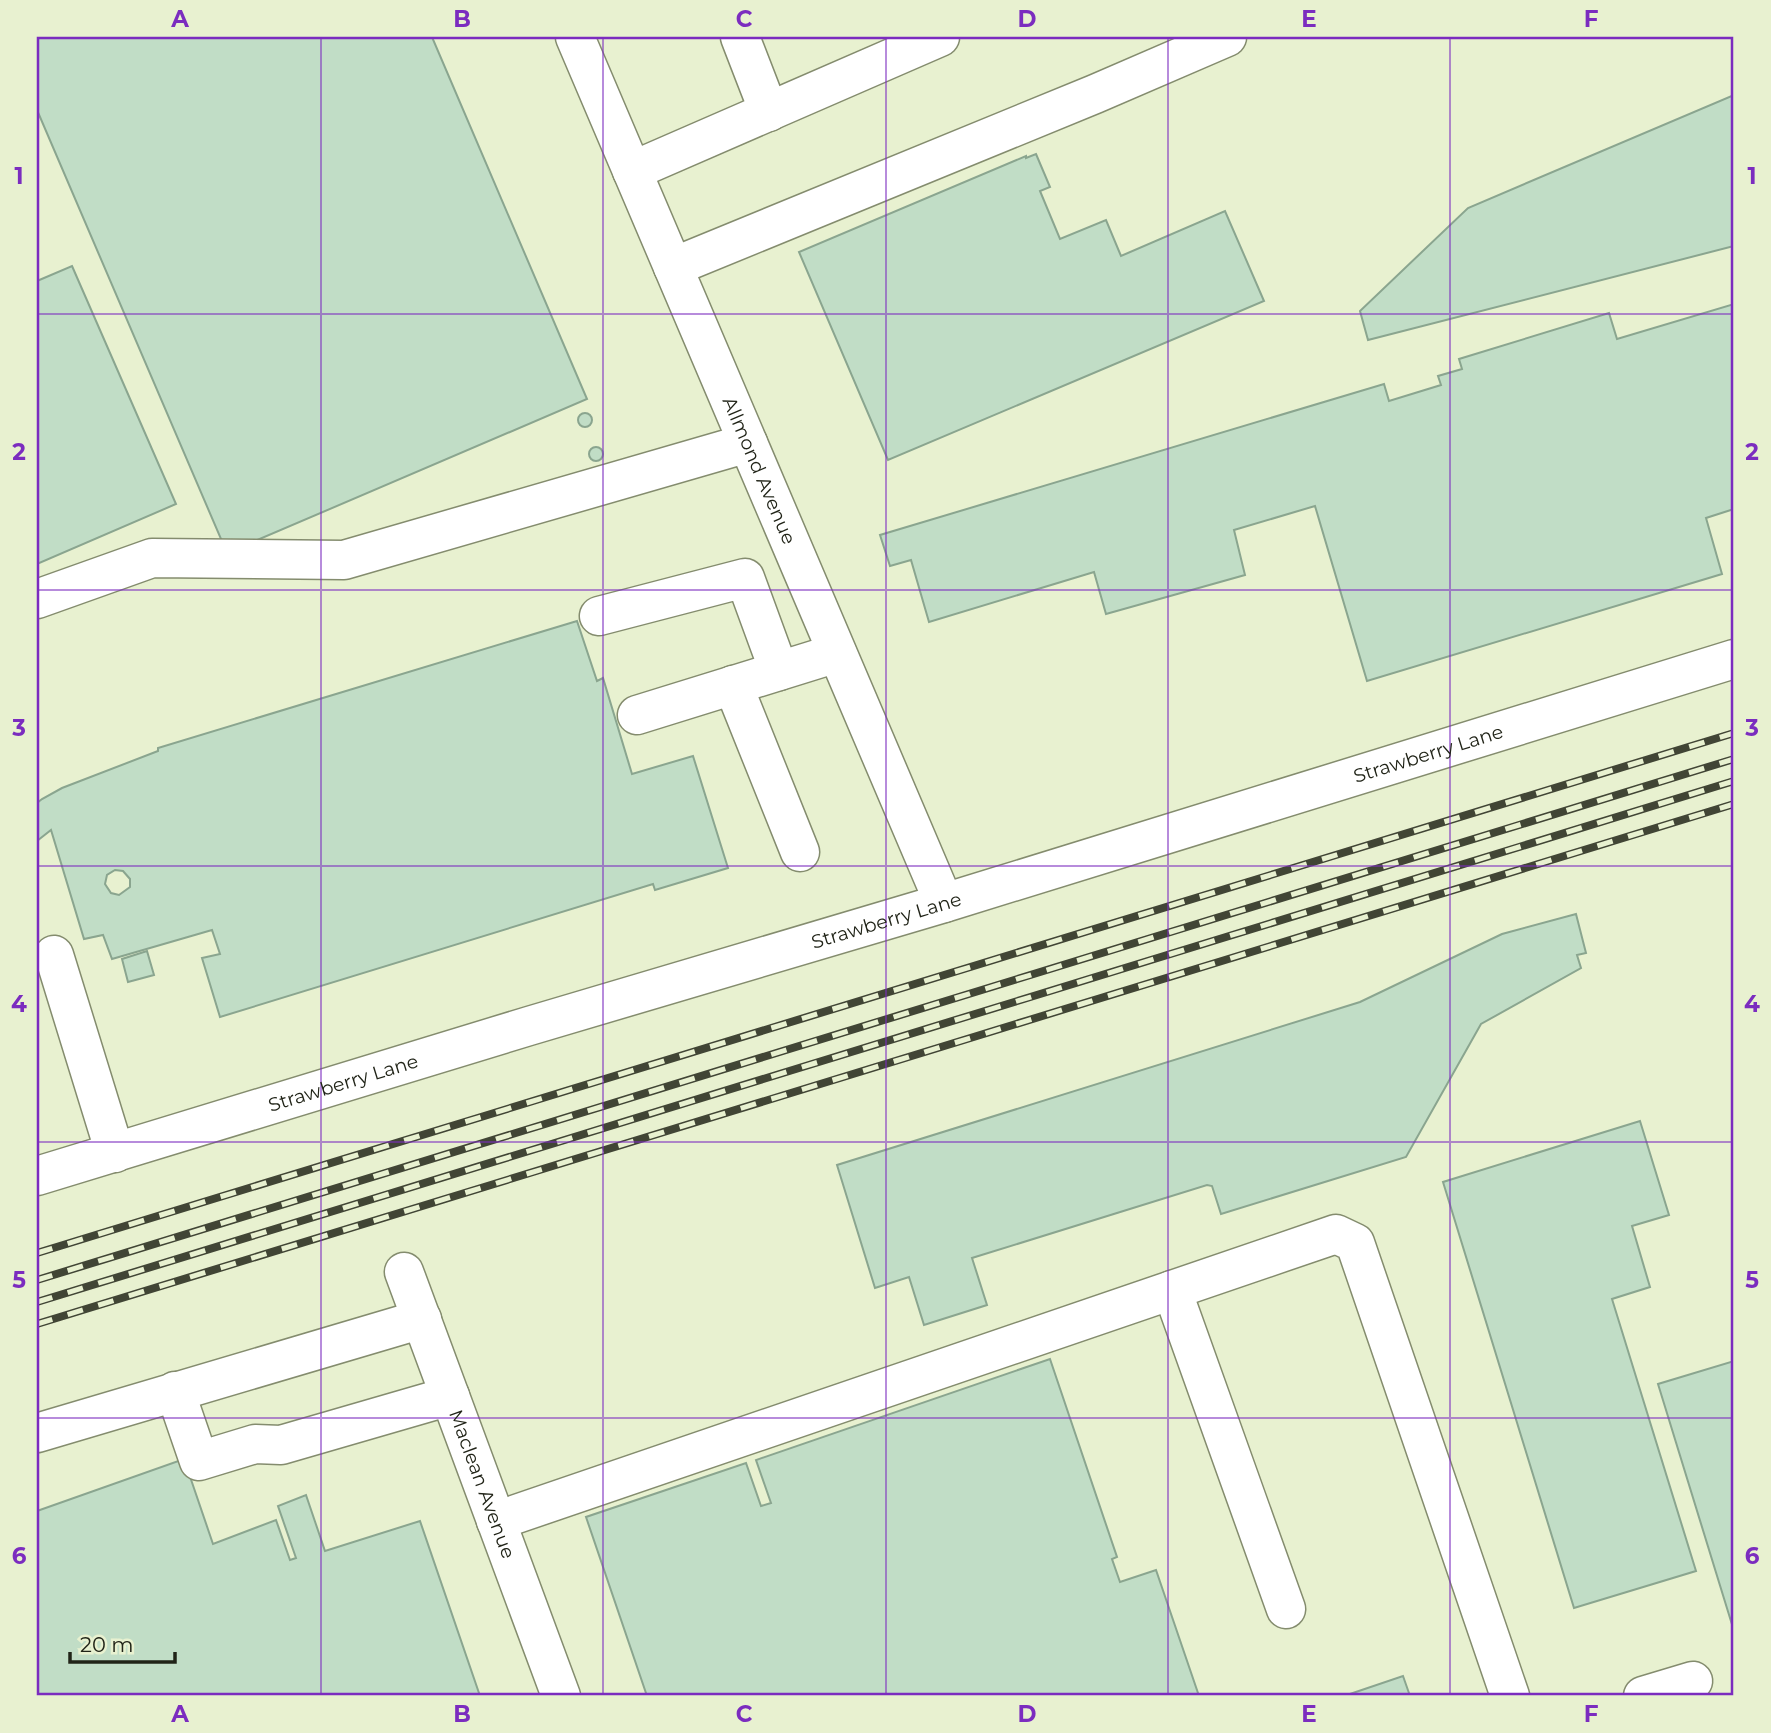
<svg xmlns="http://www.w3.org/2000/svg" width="1771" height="1733" viewBox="0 0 1771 1733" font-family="Montserrat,sans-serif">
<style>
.building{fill:#c1ddc6;stroke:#8aa58f;stroke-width:2;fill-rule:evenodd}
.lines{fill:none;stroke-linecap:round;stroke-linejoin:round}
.minor-casing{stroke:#848c6e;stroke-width:41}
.minor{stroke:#fff;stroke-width:38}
.rail-casing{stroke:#414535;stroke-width:8}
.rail{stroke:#e8f1d0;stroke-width:5;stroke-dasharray:16;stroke-linecap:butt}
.grid{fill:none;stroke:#7b2cbf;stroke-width:2;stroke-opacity:0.55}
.labels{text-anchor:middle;stroke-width:5;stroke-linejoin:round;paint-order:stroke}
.street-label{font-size:19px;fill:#212418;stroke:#e8f1d0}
.neatline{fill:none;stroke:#7b2cbf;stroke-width:2.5}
.grid-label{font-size:23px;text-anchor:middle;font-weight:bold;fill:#7b2cbf}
</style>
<rect width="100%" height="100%" fill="#e8f1d0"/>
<g class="building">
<path d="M37,37H432L587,399L227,553L37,110Z"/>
<path d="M1734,95V246L1368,340L1360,311L1468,208Z"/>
<path d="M1036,154L1050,187L1040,191L1060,239L1106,220L1121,256L1225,211L1264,301L888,460L799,252L1026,156V158Z"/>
<path d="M72,266L176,504L37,564V281Z"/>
<path d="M1734,304V509L1706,518L1722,574L1367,681L1315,506L1234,530L1245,575L1106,614L1094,572L929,622L911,560L890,566L880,535L1384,384L1389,401L1441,385L1438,376L1462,369L1459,359L1609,313L1617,339Z"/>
<circle cx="585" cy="420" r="7"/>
<circle cx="596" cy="454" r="7"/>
<path d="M577,621L597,681L603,678L632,774L693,756L728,868L655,890L653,884L220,1017L202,958L220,954L212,930L112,959L103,935L84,939L51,830L37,841V803L42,799L62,788L158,751V748ZM115,870L123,871L130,879V887L119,895L111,893L105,884L107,875Z"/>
<path d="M1576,914L1586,953L1577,955L1581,968L1481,1024L1406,1157L1221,1214L1212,1186L1207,1185L972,1258L987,1305L924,1325L909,1277L875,1288L837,1165L1360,1002L1502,934Z"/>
<path d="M147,951L154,975L128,982L122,959Z"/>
<path d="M1640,1121L1669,1215L1632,1226L1650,1287L1612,1299L1696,1571L1574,1608L1443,1182Z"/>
<path d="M1050,1359L1117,1557L1112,1559L1120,1582L1156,1570L1199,1696H647L586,1517L746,1463L761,1506L771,1503L756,1460Z"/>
<path d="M1734,1361V1631L1658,1384Z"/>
<path d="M184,1459L213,1544L276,1520L290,1560L296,1558L278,1506L306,1495L325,1551L420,1521L480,1696H37V1511Z"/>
<path d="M1403,1676L1410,1696H1344Z"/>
</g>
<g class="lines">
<g class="minor-casing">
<g id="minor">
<path id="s1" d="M575,37L944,903"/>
<path d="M740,37L769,112"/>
<path d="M632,171L940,37"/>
<path d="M673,267L1095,94L1227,37"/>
<path d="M37,599L152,558L344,560L748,443"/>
<path d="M599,616L745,578L779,671"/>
<path d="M733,685L800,852"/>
<path d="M637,715L837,653"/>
<path d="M54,955L115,1153"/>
<path id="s2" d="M37,1176L529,1026L944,903L1734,659"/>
<path id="s3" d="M404,1272L561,1696"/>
<path d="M1172,1290L1286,1609"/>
<path d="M175,1391L199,1461L255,1444L281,1445L450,1396"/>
<path d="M37,1433L422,1319"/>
<path d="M496,1521L1336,1234L1355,1243L1510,1696"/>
<path d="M1643,1696L1693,1681"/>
</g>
</g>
<use href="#minor" class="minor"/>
<g class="rail-casing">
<g id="rail">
<path d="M37,1253L1734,733"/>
<path d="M37,1280L1734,759"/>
<path d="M37,1302L1734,781"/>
<path d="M37,1324L1734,804"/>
</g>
</g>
<use href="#rail" class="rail"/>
</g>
<path class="grid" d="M321,37V1696M603,37V1696M886,37V1696M1168,37V1696M1450,37V1696M37,314H1734M37,590H1734M37,866H1734M37,1142H1734M37,1418H1734"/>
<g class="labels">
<g class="street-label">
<text dy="7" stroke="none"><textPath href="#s1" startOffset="471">Allmond Avenue</textPath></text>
<text dy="7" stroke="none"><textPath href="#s2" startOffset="1454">Strawberry Lane</textPath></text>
<text dy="7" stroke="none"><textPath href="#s2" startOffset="887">Strawberry Lane</textPath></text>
<text dy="7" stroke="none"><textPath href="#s2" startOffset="320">Strawberry Lane</textPath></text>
<text dy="7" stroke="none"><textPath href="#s3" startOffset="226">Maclean Avenue</textPath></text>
</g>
</g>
<rect width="1771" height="1733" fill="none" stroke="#e8f1d0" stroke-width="77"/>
<path d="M70 1652v10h105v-10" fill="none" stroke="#212418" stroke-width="3.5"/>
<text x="80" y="1652" font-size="21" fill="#212418" stroke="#e8f1d0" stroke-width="5" paint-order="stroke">20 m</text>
<rect x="38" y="38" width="1694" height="1656" class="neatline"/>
<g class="grid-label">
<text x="180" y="27">A</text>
<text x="462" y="27">B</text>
<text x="744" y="27">C</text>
<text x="1027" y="27">D</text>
<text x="1309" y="27">E</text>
<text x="1591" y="27">F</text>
<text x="19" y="184">1</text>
<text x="1752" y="184">1</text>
<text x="19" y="460">2</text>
<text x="1752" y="460">2</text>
<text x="19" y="736">3</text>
<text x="1752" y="736">3</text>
<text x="19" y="1012">4</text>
<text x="1752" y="1012">4</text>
<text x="19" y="1288">5</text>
<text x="1752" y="1288">5</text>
<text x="19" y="1564">6</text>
<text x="1752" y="1564">6</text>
<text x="180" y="1722">A</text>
<text x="462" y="1722">B</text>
<text x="744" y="1722">C</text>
<text x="1027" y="1722">D</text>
<text x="1309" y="1722">E</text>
<text x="1591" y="1722">F</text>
</g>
</svg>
